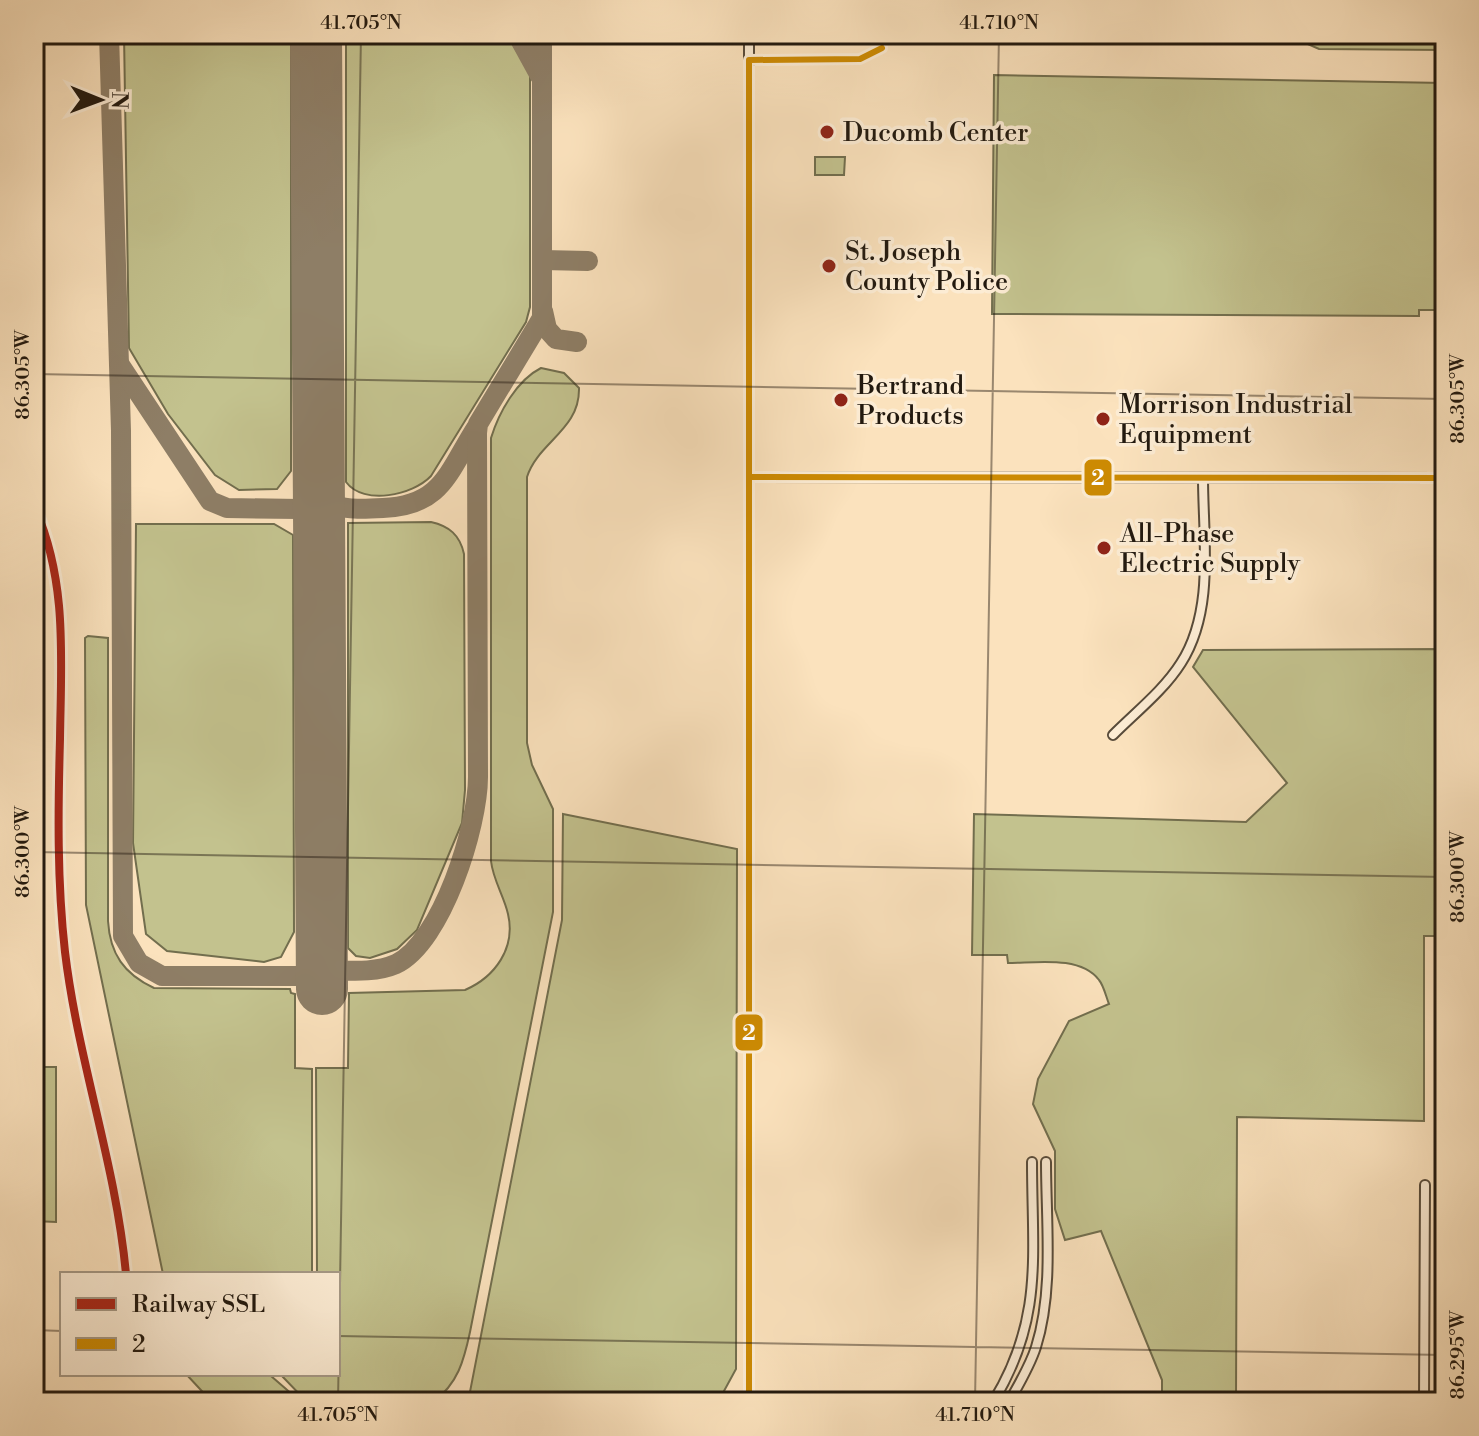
<svg xmlns="http://www.w3.org/2000/svg" width="1479" height="1436" viewBox="0 0 1479 1436" font-family="'Libre Bodoni',serif">
<style>
.green{fill:#c3c28e;stroke:#726e4e;stroke-width:2}
.lines{fill:none;stroke-linecap:round;stroke-linejoin:round}
.taxiway{stroke:#8e7e66;stroke-width:20}
.runway{stroke:#8e7e66;stroke-width:52}
.minor-casing{stroke:#584b3a;stroke-width:12}
.minor{stroke:#fcecd4;stroke-width:8}
.bus-1-casing{stroke:#fcecd4;stroke-width:12}
.bus-1{stroke:#cc8a03;stroke-width:6}
.rail-1-casing{stroke:#fcecd4;stroke-width:14}
.rail-1{stroke:#a82618;stroke-width:8}
.ticks{fill:none;stroke:#22190f;stroke-width:2;stroke-opacity:0.45}
.poi-dot{fill:#8f2418;stroke:#fcecd4;stroke-width:3}
.labels{text-anchor:middle;stroke-width:7;stroke-linejoin:round;paint-order:stroke}
.poi-label{font-size:26px;fill:#22190f;stroke:#fcecd4;text-anchor:start}
.line-badge{stroke:#fcecd4;stroke-width:3}
.badge-label{font-size:22px;text-anchor:middle;font-weight:bold;fill:#fff}
.neatline{fill:none;stroke:#22190f;stroke-width:3}
.ticks-label{font-size:20px;text-anchor:middle;fill:#22190f}
</style>
<rect width="100%" height="100%" fill="#fbe2bd"/>
<filter id="stains"><feTurbulence type="fractalNoise" baseFrequency=".0025" numOctaves="4"/><feColorMatrix values="0 0 0 0 .2 0 0 0 0 .09 0 0 0 0 .02 0 0 0 .5 -.17"/></filter>
<radialGradient id="worn" r=".72"><stop offset=".6" stop-color="#630" stop-opacity="0"/><stop offset="1" stop-color="#630" stop-opacity=".3"/></radialGradient>
<g class="green">
<path d="M124,34H291V471L277,489L239,490L215,475L168,414L129,348Z"/>
<path d="M346,34H507L530,74V307L526,322L431,476C413,495 364,506 346,482Z"/>
<path d="M1297,34H1445V50L1319,49L1303,42Z"/>
<path d="M994,75L1445,83V310H1419V316L992,314Z"/>
<path d="M815,157H845L844,175H815Z"/>
<path d="M541,368L564,373L579,388C580,430 538,442 527,477V743L532,765L553,809V912L470,1332C464,1360 458,1384 433,1402H307L280,1374H338V1274H317L316,1068H348L349,993L465,990C495,977 516,948 508,914C504,896 493,880 491,861V438C499,412 517,380 541,368Z"/>
<path d="M431,522C449,526 460,535 464,554L465,790L462,823L417,930L397,949L370,958L356,956L348,948V523Z"/>
<path d="M136,524H274L293,535L294,932L281,957L264,962L167,951L146,934L133,843Z"/>
<path d="M88,636L108,638V921C110,954 124,974 154,988L290,989L291,993L295,994V1068L312,1069V1274H163L86,905L85,638Z"/>
<path d="M1445,649V936H1424V1121L1237,1117L1236,1402H1162V1380L1101,1231L1065,1240L1055,1209V1151L1033,1104L1038,1079L1069,1021L1109,1004C1106,997 1104,986 1099,980C1080,955 1035,963 1008,963L1007,955H972L974,814L1246,822L1287,783L1193,667L1203,650Z"/>
<path d="M563,814L737,849L736,1369L718,1402H468L562,920Z"/>
<path d="M34,1067H56V1222L34,1221Z"/>
<path d="M186,1374L271,1376L301,1402H212Z"/>
</g>
<g class="lines">
<g class="taxiway">
<path d="M109,34L121,431L123,936L139,963L162,976H322"/>
<path d="M517,34L540,76"/>
<path d="M543,260L588,261"/>
<path d="M543,311L547,329L556,339L577,342"/>
<path d="M120,365L210,501L227,508L299,509L310,500L317,478"/>
<path d="M317,478L333,505C349,510 366,509 383,508C442,506 448,472 476,428"/>
<path d="M322,970C346,970 373,974 396,964C442,942 478,826 478,777L477,433L478,424L542,318V34"/>
</g>
<path class="runway" d="M316,34L322,989"/>
<g class="minor-casing">
<g id="minor">
<path d="M751,477L1445,478"/>
<path d="M1113,735C1136,712 1164,690 1181,663C1215,610 1203,538 1203,478"/>
<path d="M749,1402V34"/>
<path d="M993,1402C1044,1319 1032,1255 1032,1162"/>
<path d="M1009,1402C1019,1384 1030,1366 1036,1347C1054,1290 1046,1221 1046,1162"/>
<path d="M1424,1402L1425,1185"/>
</g>
</g>
<use href="#minor" class="minor"/>
<g class="bus-1-casing">
<g id="bus-1">
<path d="M751,477L1445,478"/>
<path d="M749,1402V60L860,59L882,48"/>
</g>
</g>
<use href="#bus-1" class="bus-1"/>
<g class="rail-1-casing">
<path id="rail-1" d="M34,506C68,580 61,660 60,739C58,810 57,881 65,952C78,1061 116,1165 126,1274"/>
</g>
<use href="#rail-1" class="rail-1"/>
</g>
<path class="ticks" d="M34,374L1445,399M34,852L1445,877M34,1330L62,1331M338,1336L1445,1355M338,1402L361,34M975,1402L999,34"/>
<g class="poi-dot">
<circle cx="827" cy="132" r="8"/>
<circle cx="829" cy="266" r="8"/>
<circle cx="841" cy="400" r="8"/>
<circle cx="1103" cy="419" r="8"/>
<circle cx="1104" cy="548" r="8"/>
</g>
<g class="labels">
<g class="poi-label">
<text x="843" y="141">Ducomb Center</text>
<text x="845" y="260">St. Joseph<tspan x="845" dy="30">County Police</tspan></text>
<text x="857" y="394">Bertrand<tspan x="857" dy="30">Products</tspan></text>
<text x="1119" y="413">Morrison Industrial<tspan x="1119" dy="30">Equipment</tspan></text>
<text x="1120" y="542">All-Phase<tspan x="1120" dy="30">Electric Supply</tspan></text>
</g>
</g>
<g class="line-badge">
<rect x="1083" y="458" width="30" height="39" rx="8" fill="#cc8a03"/>
<rect x="734" y="1013" width="30" height="39" rx="8" fill="#cc8a03"/>
</g>
<g class="badge-label">
<text x="1098" y="485">2</text>
<text x="749" y="1040">2</text>
</g>
<rect width="1479" height="1436" fill="none" stroke="#fbe2bd" stroke-width="88"/>
<rect x="60" y="1272" width="280" height="104" fill="#fcecd4" stroke="#a59885" stroke-width="2"/>
<rect x="76" y="1298" width="40" height="12" fill="#a82618" stroke="#a59885" stroke-width="2"/>
<text x="132" y="1312" font-size="24" fill="#22190f">Railway SSL</text>
<rect x="76" y="1338" width="40" height="12" fill="#cc8a03" stroke="#a59885" stroke-width="2"/>
<text x="132" y="1352" font-size="24" fill="#22190f">2</text>
<g transform="translate(100 100) rotate(91)" stroke="#fcecd4" stroke-width="6" paint-order="stroke">
<path d="M0-6L14 30L0 20L-14 30Z" fill="#22190f"/>
<text y="-12" font-size="22" font-weight="bold" text-anchor="middle" fill="#22190f">N</text>
</g>
<rect x="44" y="44" width="1391" height="1348" class="neatline"/>
<g class="ticks-label">
<text x="361" y="29">41.705°N</text>
<text x="999" y="29">41.710°N</text>
<text transform="translate(22 375) rotate(-90)" y="7">86.305°W</text>
<text transform="translate(1457 399) rotate(-90)" y="7">86.305°W</text>
<text transform="translate(22 852) rotate(-90)" y="7">86.300°W</text>
<text transform="translate(1457 877) rotate(-90)" y="7">86.300°W</text>
<text transform="translate(1457 1355) rotate(-90)" y="7">86.295°W</text>
<text x="338" y="1421">41.705°N</text>
<text x="975" y="1421">41.710°N</text>
</g>
<rect width="100%" height="100%" filter="url(#stains)"/>
<rect width="100%" height="100%" fill="url(#worn)"/>
</svg>
